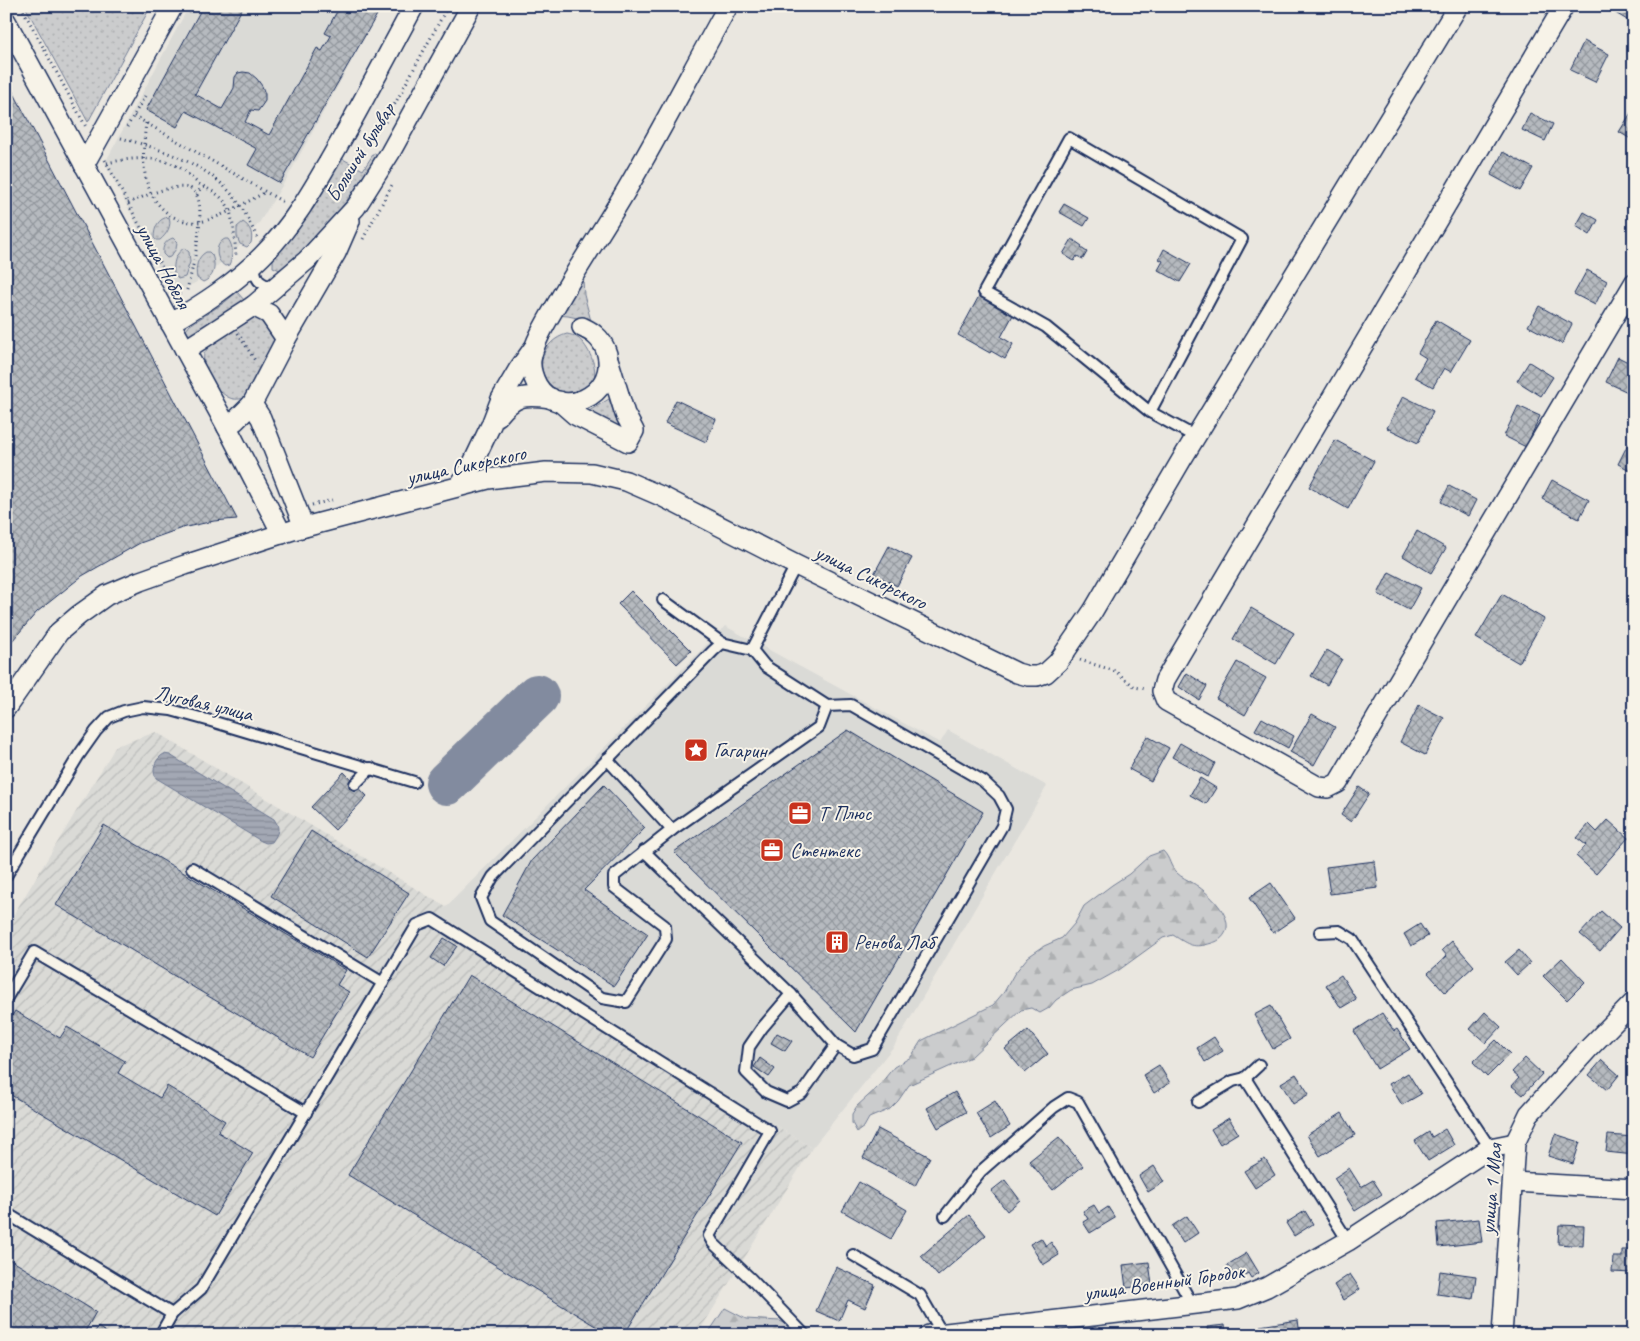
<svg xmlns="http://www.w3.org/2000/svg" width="1640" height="1341" viewBox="0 0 1640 1341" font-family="Caveat,sans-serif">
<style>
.built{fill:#dadad6}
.industrial{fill:url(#industrial-furrows)}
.grass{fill:url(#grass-dots);stroke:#737e96}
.forest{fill:url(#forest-firs);stroke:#737e96}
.water{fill:url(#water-rules);stroke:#6d7892}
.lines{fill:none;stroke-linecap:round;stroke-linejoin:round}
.taxiway{stroke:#828b9f;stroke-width:44}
.building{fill:url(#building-cross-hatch);stroke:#1b2f5e}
.lane-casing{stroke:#1b2f5e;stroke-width:14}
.street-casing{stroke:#1b2f5e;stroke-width:22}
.path{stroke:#1b2f5e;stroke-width:3;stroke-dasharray:1 4;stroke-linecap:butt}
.lane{stroke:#f7f3e8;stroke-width:10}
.street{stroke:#f7f3e8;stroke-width:19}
.labels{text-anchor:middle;stroke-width:4;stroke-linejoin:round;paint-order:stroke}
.street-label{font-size:21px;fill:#1b2f5e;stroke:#f7f3e8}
.poi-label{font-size:21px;fill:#1b2f5e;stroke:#f7f3e8;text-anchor:start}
</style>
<defs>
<pattern id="industrial-furrows" width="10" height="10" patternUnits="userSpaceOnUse" patternTransform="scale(1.25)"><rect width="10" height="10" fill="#dadad6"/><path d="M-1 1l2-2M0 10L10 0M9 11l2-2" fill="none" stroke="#babbba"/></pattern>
<pattern id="grass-dots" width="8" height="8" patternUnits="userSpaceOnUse" patternTransform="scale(1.25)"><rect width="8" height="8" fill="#cbcccd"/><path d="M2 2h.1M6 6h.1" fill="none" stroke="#aeb0b2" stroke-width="1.8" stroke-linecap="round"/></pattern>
<pattern id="forest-firs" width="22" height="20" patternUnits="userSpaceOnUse" patternTransform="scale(1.25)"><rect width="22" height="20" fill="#cbcccd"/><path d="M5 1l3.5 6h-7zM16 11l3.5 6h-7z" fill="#aeb0b2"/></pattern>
<pattern id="water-rules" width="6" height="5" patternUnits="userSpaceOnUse" patternTransform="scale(1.25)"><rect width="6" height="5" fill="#a3a8b4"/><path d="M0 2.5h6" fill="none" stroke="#848996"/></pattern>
<pattern id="building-cross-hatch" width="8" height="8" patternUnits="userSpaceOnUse" patternTransform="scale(1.25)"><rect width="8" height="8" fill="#b6babf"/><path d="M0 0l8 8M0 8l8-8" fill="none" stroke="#93989e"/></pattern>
</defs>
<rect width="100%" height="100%" fill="#eae7e0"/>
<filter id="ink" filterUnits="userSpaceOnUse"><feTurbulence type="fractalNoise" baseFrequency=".02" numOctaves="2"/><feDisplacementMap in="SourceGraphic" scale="10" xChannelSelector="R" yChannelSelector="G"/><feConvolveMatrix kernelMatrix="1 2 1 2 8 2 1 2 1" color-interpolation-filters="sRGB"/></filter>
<g filter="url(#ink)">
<g class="built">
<path d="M189,6H382L287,178L259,223L236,250L211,271L195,283L184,288L173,287L166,282L105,163Z"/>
<path d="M725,626L940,743L948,730L1047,786L894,1046L812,1148L439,914Z"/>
</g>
<path class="industrial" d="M156,732L446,907L440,915L812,1148L697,1335H6V927L116,746Z"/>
<g class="grass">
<path d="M25,6H151L88,122Z"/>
<path d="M374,153L377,154C351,200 321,236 282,271L273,267V258L294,235L315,206L341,158L363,170Z"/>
<path d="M169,217C172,226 167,234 160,240H156L154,238C154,228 158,218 169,217Z"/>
<path d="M243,222C251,227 253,235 251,243L247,247L240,244L237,237V227Z"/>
<path d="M173,238L177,242L176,249L170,257L167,258L163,254C162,246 166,240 173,238Z"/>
<path d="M225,239H228C234,247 233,256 229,265L225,266C215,260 214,244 225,239Z"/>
<path d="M184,248L189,252L190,262L185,277L178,279L174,273C173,263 175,254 184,248Z"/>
<path d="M206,252H209L212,255C216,266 215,277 203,282L197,278C195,268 197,257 206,252Z"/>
<path d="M579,280H583L584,295L591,321L568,316L556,315Z"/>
<path d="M237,292L245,301L194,335H189L186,330L190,325L225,302Z"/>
<path d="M254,317H262L275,336L274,344L246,398C240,399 235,400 230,398C217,393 201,368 204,354C206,350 208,348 211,344Z"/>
<path d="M567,334C571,335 574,335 578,338C588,346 599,368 593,381C590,386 583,390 578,394C573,394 567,394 562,393C559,392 555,389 552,386C532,369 543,340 567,334Z"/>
<path d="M609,399C613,411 617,421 625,431L584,414Z"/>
</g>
<g class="forest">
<path d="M1163,851C1171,859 1169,866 1177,873C1181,877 1188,880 1193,883C1206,891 1229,911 1227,928C1225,936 1220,941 1212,943C1193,949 1189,945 1173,935L1163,938L1119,970L1092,985L1071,990L1056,1000L1049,1008L1040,1013L1031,1008L1021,1010L971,1057L909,1085L898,1101L890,1109L869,1118L864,1127L857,1132L852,1123V1114L857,1106L877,1088L894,1067L911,1057L921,1041L993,1005L1004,992L1014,974L1028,957L1044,946L1062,938L1075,923L1084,906L1112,885L1129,874L1149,856Z"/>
<path d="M725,1308L746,1319L780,1321L790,1326L793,1335H707Z"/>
</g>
<path class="water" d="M164,754L170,755L274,819C281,829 278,833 272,842L266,843L261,841L156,778C151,769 156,758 164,754Z"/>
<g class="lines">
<path class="taxiway" d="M447,783L537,696"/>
</g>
<g class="building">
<path d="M203,6L243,7L195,94L222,109L234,88L235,77L238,73L243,72L250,73L257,79L262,86L265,94V101L258,111L251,110L245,122L269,135L317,48L322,51L331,36L325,33L340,6H382L280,183L248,165L257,149L186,111L177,127L146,110Z"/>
<path d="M1615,6H1634V24L1612,11Z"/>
<path d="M1584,41L1609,54L1595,82L1570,70Z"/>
<path d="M6,78L237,519L214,521L182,528L140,543L82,576L37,612L6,648Z"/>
<path d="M1634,108V141L1619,132Z"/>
<path d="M1530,113L1553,124L1545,141L1522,130Z"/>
<path d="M1503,152L1533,168L1520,191L1491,175Z"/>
<path d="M1064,204L1089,218L1084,226L1059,212Z"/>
<path d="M1584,212L1598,220L1590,235L1576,226Z"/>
<path d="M1072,239L1082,246L1081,248L1087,252L1083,259L1077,256L1074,261L1063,254Z"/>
<path d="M1164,249L1191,264L1180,282L1158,270L1163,261L1159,259Z"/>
<path d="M1587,270L1607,281L1595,305L1574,294Z"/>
<path d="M979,296L1013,315L1001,337L1013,344L1005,359L991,351L990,353L958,335Z"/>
<path d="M1539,306L1572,324L1562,344L1528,326Z"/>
<path d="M1436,320L1470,340L1451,372L1444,368L1433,387L1415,377L1426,358L1418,353Z"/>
<path d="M1618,357L1634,365V390L1632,394L1606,382Z"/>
<path d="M1529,362L1553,377L1541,396L1517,381Z"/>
<path d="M1403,396L1433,411L1418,443L1387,428Z"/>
<path d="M676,400L716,419L706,442L665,423Z"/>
<path d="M1518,406L1540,416L1526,447L1504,436Z"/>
<path d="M1335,440L1374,461L1348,509L1309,487Z"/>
<path d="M1628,444L1634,446V467L1632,471L1618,464Z"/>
<path d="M1552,480L1589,500L1579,519L1542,499Z"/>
<path d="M1449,486L1476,500L1468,516L1441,502Z"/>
<path d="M1417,531L1446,548L1431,573L1403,556Z"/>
<path d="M889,546L912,558L897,586L874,574Z"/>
<path d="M1389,572L1421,588L1409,610L1378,594Z"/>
<path d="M631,591L691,651L677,664L618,604Z"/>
<path d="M1502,594L1544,619L1519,663L1476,638Z"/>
<path d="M1251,608L1294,633L1276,664L1233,639Z"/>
<path d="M1327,650L1342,659L1327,685L1311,676Z"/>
<path d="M1237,662L1266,678L1245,715L1216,698Z"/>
<path d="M1187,673L1207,686L1199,700L1179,687Z"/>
<path d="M1419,705L1444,718L1425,755L1400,742Z"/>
<path d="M1312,714L1335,727L1314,765L1290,752Z"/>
<path d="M1262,718L1294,736L1288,748L1255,730Z"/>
<path d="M848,730L983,812L856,1032L674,852Z"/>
<path d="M1147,736L1169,748L1151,781L1129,769Z"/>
<path d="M1180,743L1215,763L1208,777L1172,757Z"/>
<path d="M344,772L367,796L335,830L311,807Z"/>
<path d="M1200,778L1216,788L1206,804L1190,795Z"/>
<path d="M604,785L645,828L584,890L648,934L614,986L502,915L532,860Z"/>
<path d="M1359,787L1369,794L1351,822L1341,815Z"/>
<path d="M1608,820L1628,838L1596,874L1576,856L1586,845L1577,838L1589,824L1597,832Z"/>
<path d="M104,825L346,970L337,985L349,992L310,1057L56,905Z"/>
<path d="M311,831L409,893L368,957L271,896Z"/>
<path d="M1375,861L1378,888L1330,894L1326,867Z"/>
<path d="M1271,883L1295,918L1273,933L1249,898Z"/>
<path d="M1601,911L1620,928L1600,951L1580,934Z"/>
<path d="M1420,924L1428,936L1411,946L1404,934Z"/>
<path d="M444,938L457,946L443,966L431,958Z"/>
<path d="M1452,941L1474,966L1445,992L1428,973L1447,956L1442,950Z"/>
<path d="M1519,950L1530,963L1517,975L1505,962Z"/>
<path d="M1562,958L1585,982L1567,1000L1543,976Z"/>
<path d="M469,975L742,1142L624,1335H610L348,1175Z"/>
<path d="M1341,975L1356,999L1341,1008L1326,985Z"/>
<path d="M1271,1006L1290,1039L1273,1049L1254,1015Z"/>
<path d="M15,1011L60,1038L67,1027L125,1061L118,1073L160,1098L167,1086L225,1121L218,1132L253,1153L215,1216L6,1092V1025Z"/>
<path d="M1485,1012L1501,1027L1486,1043L1470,1029Z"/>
<path d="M1382,1013L1394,1031L1397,1029L1410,1049L1377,1069L1354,1031Z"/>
<path d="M1028,1030L1048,1054L1025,1073L1005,1049Z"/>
<path d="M777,1033L792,1041L785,1051L771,1043Z"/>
<path d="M1214,1037L1223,1051L1205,1062L1197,1048Z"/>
<path d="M1496,1040L1510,1054L1487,1077L1473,1062Z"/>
<path d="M760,1058L775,1069L769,1077L754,1067Z"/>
<path d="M1525,1058L1542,1074L1523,1095L1512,1086L1519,1078L1512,1072Z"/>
<path d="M1602,1060L1619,1075L1607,1090L1589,1075Z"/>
<path d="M1159,1065L1170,1083L1154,1093L1143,1075Z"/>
<path d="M1408,1073L1421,1094L1402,1105L1389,1084Z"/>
<path d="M1296,1074L1309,1094L1293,1104L1281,1083Z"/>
<path d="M955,1092L966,1112L938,1128L927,1108Z"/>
<path d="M995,1101L1010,1126L991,1138L976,1113Z"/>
<path d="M1342,1113L1355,1135L1320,1156L1307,1135Z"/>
<path d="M1229,1118L1238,1133L1220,1144L1211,1129Z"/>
<path d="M878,1129L930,1157L915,1186L863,1158Z"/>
<path d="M1445,1129L1454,1145L1428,1161L1415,1141L1429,1132L1432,1137Z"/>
<path d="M1555,1134L1580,1142L1573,1164L1548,1156Z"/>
<path d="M1608,1135L1634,1137V1155L1606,1152Z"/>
<path d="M1059,1137L1083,1166L1053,1190L1029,1161Z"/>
<path d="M1265,1159L1275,1175L1255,1188L1244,1171Z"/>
<path d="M1154,1166L1164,1182L1148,1192L1139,1176Z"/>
<path d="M1349,1168L1361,1187L1373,1180L1382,1194L1355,1211L1334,1178Z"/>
<path d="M1005,1180L1020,1200L1007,1211L991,1191Z"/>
<path d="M859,1182L907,1210L891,1239L842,1211Z"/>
<path d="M1094,1205L1099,1213L1108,1207L1115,1218L1090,1233L1083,1222L1088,1219L1083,1211Z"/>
<path d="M1305,1211L1313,1224L1294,1236L1286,1223Z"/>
<path d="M969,1215L986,1235L938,1276L921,1256Z"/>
<path d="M1187,1216L1198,1233L1183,1243L1172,1226Z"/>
<path d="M1479,1219L1482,1242L1439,1247L1437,1223Z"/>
<path d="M1559,1225L1584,1226L1583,1246L1558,1244Z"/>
<path d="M1041,1238L1046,1246L1051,1242L1059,1255L1043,1265L1030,1244Z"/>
<path d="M1622,1250H1634L1632,1273L1612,1272L1613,1257H1622Z"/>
<path d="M1247,1253L1259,1273L1251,1278L1248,1273L1237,1280L1227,1265Z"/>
<path d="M6,1257L96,1312L83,1335H6Z"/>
<path d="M1149,1262L1152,1285L1126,1288L1123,1265Z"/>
<path d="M836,1267L875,1285L865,1308L848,1300L839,1321L816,1311Z"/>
<path d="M1440,1271L1476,1276L1473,1299L1437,1294Z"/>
<path d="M1350,1274L1360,1289L1343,1300L1334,1285Z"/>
<path d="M1298,1320L1300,1335H1262L1260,1326Z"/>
<path d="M1225,1325L1226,1335H1208L1207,1327Z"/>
<path d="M98,1327L110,1335H93Z"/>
<path d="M119,1328L130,1334L129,1335H115Z"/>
</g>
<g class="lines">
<g class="lane-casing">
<g id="lane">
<path d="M254,264C256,281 258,283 274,288"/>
<path d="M1150,412L1242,239L1069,138L984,292L1046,327L1150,412L1196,437"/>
<path d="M663,600L722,643"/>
<path d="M752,650L722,643L713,651L493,877L481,898L490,921L602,998L626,1002L666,939L665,926L614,887V876L672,830L819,727L827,706L765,666L752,650L796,565"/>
<path d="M607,759L672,830"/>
<path d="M355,784L371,768"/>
<path d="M644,851L791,994L836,1045L853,1055L872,1049L1002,826L1006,809L999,796L983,781L851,705L827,706"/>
<path d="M192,868L383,983"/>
<path d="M6,876L79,755L96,731L109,717L124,711L143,707L171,710L211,721L414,782"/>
<path d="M1320,932L1339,931L1352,939L1490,1148"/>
<path d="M791,994L762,1028L749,1047L746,1072L766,1092L787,1101L802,1093L836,1045"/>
<path d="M6,999L34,952L306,1113"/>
<path d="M1245,1078L1259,1065"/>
<path d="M1198,1102L1233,1081L1245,1078L1348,1241"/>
<path d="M6,1213L172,1314"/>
<path d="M945,1216L981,1171L1054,1107L1068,1098L1078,1102L1192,1304"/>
<path d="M853,1255L920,1295L942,1333"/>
<path d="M160,1335L172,1314L201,1289L417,925L432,919L770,1131L709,1236L713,1243L751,1279L805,1335"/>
</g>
</g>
<g class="street-casing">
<g id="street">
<path d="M1564,6L1165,680L1162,691L1166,701L1319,787L1328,788L1338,783L1634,283"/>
<path d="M6,21L227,427L282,534"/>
<path d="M84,165L173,6"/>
<path d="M253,306L269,314L286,339"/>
<path d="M170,323C203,304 234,284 262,256C295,223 316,184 339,144C365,98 389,52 414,6"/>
<path d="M582,327C586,329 591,331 595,335C600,339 605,347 607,354C617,396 559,422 537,385C533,377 530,369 531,360C534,340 552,313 562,295C583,259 606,225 627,189C662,129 694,67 728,6"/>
<path d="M185,350L253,306L307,260L356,207L390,153L471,6"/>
<path d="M559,401L575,415L628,442L634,431L625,414L609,362"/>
<path d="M252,404L261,418L304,527"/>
<path d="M498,416C516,394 524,395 551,398"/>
<path d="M227,427L235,421L252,404L286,339L336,253L350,221"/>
<path d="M459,486L470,469L491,425L501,399L518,370L533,349"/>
<path d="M6,708L59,632L79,615L107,595L140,581L185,565L293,530L488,479L546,472L592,473L626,481L663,497L796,565L1017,673L1028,676H1037L1046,673L1058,662L1093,611L1182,459L1458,6"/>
<path d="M1513,1182L1634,1189"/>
<path d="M929,1335L1238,1299L1267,1287L1348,1241L1490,1148L1515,1143"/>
<path d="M1502,1335L1515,1143L1529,1114L1589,1048L1634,1002"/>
</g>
</g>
<g class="path">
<path d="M21,6L86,127"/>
<path d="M189,13L193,6"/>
<path d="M134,116L285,203"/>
<path d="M385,122L448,6"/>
<path d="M146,123C142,156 139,193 170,215C178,220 189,223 199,222C219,219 248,201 266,192"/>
<path d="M127,127L145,96"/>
<path d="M361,137L376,145"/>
<path d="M121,138C164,150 216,166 241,207C247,216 252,227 257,237"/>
<path d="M105,160L176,294L184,295"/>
<path d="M107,163C129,158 158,155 179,167C186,171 192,179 199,184C212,191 224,196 230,211C234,226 235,242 236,257"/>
<path d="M197,195L200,189L205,187"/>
<path d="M128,203C146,196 169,184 190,188C193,190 196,193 197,196C206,216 192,272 186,293"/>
<path d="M363,239L392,185"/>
<path d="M238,333L256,362"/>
<path d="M312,505L332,500"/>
<path d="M1080,660L1115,671L1135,687L1146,689"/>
</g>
<use href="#lane" class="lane"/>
<use href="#street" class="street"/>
</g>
</g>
<defs>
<g id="sight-square" transform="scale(1.25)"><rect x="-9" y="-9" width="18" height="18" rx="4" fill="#c8321e" stroke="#f7f3e8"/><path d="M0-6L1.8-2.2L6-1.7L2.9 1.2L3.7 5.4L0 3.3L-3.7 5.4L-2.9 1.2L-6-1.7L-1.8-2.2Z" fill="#fff"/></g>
<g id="office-square" transform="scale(1.25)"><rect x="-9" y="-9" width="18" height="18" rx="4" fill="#c8321e" stroke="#f7f3e8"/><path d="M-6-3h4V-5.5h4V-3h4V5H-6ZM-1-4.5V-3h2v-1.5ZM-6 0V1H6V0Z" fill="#fff"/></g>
<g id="building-square" transform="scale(1.25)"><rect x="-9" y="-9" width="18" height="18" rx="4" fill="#c8321e" stroke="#f7f3e8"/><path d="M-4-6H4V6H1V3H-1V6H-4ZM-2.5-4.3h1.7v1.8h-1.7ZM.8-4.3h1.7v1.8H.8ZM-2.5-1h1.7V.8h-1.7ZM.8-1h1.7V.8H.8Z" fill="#fff"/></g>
</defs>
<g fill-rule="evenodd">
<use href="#sight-square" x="696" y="750"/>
<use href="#office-square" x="800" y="813"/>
<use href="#office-square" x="772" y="850"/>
<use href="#building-square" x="837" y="942"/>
</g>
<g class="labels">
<g class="street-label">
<text transform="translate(360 152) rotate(-58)" y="7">Большой бульвар</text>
<text transform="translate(164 266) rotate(62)" y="7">улица Нобеля</text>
<text transform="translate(466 465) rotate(-12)" y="7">улица Сикорского</text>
<text transform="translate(871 577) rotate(26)" y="7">улица Сикорского</text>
<text transform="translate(204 703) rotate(13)" y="7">Луговая улица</text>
<text transform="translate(1491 1189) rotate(-85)" y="7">улица 1 Мая</text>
<text transform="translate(1164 1282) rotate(-8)" y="7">улица Военный Городок</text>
</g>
<g class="poi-label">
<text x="714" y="757">Гагарин</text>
<text x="818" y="820">Т Плюс</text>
<text x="790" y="857">Стентекс</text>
<text x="854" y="949">Ренова Лаб</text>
</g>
</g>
<rect width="1640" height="1341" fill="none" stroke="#f7f3e8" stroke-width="25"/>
<rect x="12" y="12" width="1615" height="1316" fill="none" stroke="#1b2f5e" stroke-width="2" filter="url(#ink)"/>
</svg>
